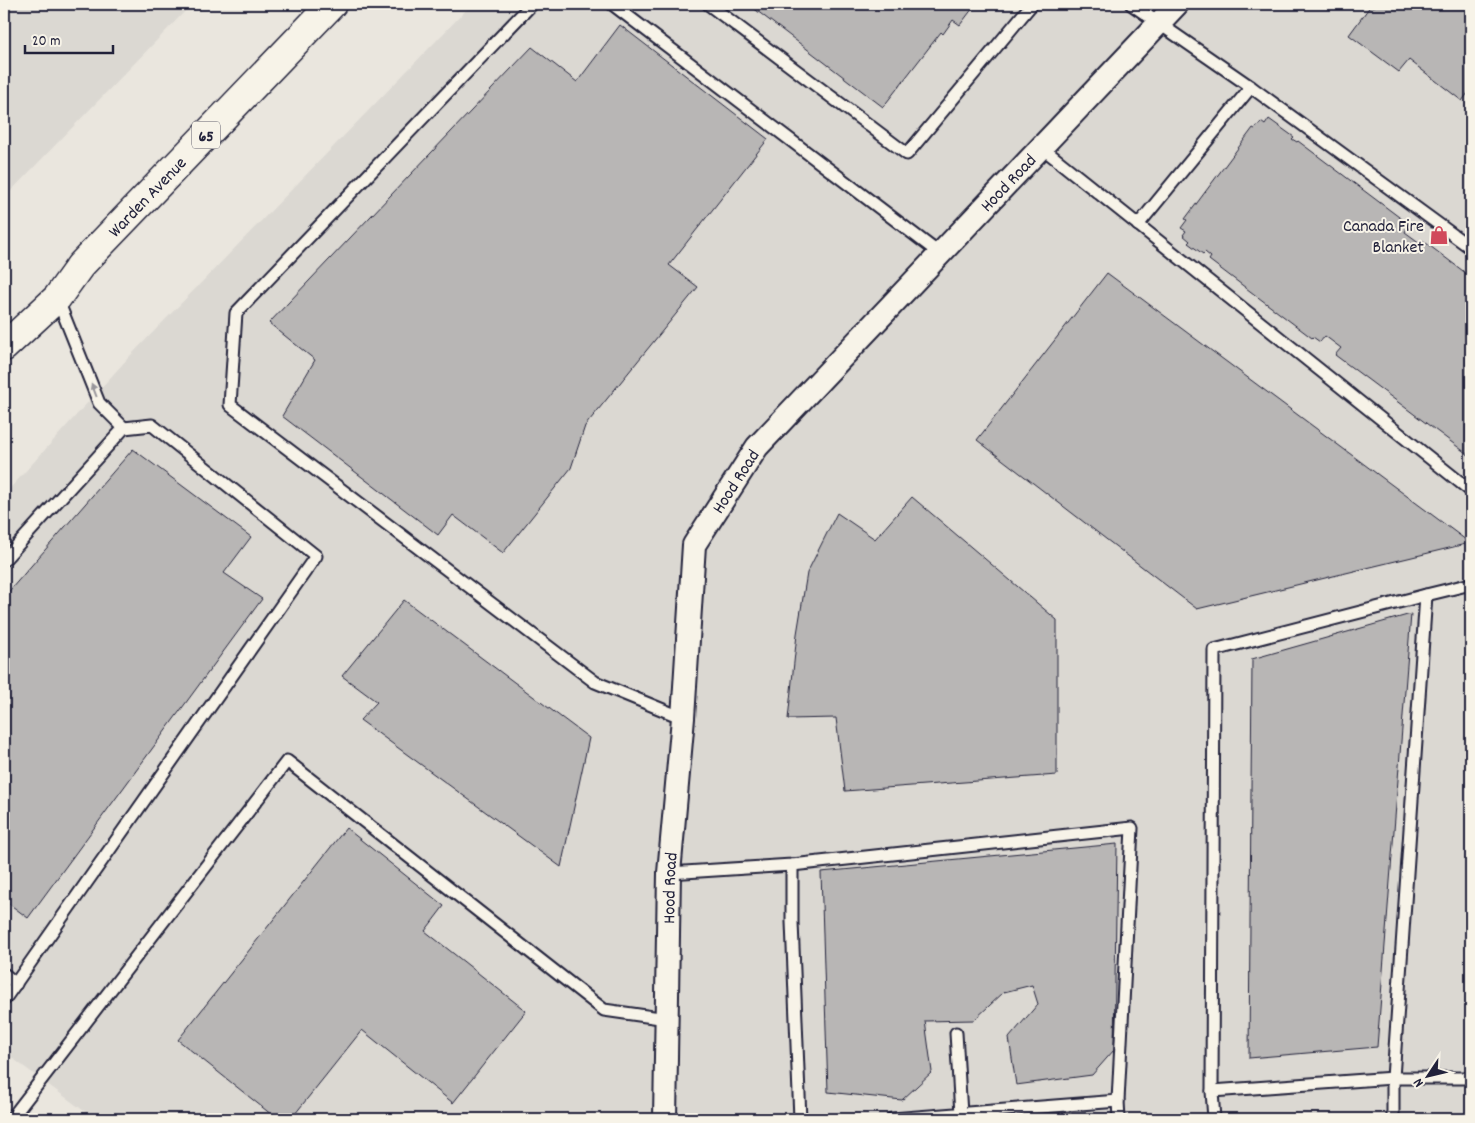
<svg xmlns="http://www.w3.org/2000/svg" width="1475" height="1123" viewBox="0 0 1475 1123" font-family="Dekko,sans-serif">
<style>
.built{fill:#dbd8d2}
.building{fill:#b8b6b5;stroke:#22223b}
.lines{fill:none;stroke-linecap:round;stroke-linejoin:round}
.lane-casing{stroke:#22223b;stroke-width:15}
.street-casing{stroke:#22223b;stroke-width:26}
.primary-casing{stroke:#22223b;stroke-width:31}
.lane{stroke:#f7f3e8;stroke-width:11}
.street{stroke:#f7f3e8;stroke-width:22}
.primary{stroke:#f7f3e8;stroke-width:28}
.oneway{fill:#97959a}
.labels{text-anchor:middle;stroke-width:4;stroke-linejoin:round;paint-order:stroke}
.shield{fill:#f7f3e8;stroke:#62616f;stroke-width:1}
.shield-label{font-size:16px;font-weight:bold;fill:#22223b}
.street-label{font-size:18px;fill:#22223b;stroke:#f7f3e8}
.poi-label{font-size:18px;fill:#22223b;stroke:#f7f3e8;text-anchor:end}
</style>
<rect width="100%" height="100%" fill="#eae6de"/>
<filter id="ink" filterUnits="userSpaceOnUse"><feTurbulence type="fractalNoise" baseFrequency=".02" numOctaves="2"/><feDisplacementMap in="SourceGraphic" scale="10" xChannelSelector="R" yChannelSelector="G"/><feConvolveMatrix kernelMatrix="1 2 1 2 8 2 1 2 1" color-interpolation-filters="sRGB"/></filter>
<g filter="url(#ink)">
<g class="built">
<path d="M4,4H192L4,198Z"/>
<path d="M472,4H1471V1119H95L4,1052V495L129,357Z"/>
</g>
<g class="building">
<path d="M748,4H976L960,25L953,20L943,34L941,32L883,107Z"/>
<path d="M1377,4H1471V89L1462,101L1409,60L1399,72L1349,35L1371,5L1374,7Z"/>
<path d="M620,25L768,139L669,265L698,287L585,426L571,468L503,553L453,515L438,535L282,416L315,360L269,323L532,47L577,82Z"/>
<path d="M1269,119L1294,137L1292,139L1297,142L1298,141L1403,220L1402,222L1408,227L1405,232L1420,243L1422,240L1471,277L1470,456L1335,355L1341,348L1325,336L1320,342L1313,337L1312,338L1209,260L1211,257L1205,252L1203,254L1188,243L1190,241L1183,235L1186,231L1181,228L1187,220L1185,219L1253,128L1255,129L1261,122L1265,125Z"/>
<path d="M1107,273L1470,543L1197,609L977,440Z"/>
<path d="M133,449L251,537L224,573L262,599L28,918L4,900V597Z"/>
<path d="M912,497L1057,620V775L845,791L836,718L788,719L797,634L807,573L837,513L875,539Z"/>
<path d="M404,600L589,738L561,867L360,720L377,702L342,676Z"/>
<path d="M1411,614L1377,1047L1249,1058L1252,659Z"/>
<path d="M346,828L444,906L425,931L526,1011L453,1103L362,1030L291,1119H277L178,1040Z"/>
<path d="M1117,844L1114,1050L1092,1075L1016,1085L1009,1038L1038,1004L1032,985L1004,992L974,1020L925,1021L932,1072L902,1100L828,1092L821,872Z"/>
</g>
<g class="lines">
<g class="lane-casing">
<g id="lane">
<path d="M532,4L236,313L230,405L595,682L683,718"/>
<path d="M612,4L940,254"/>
<path d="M708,4L907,154L1032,4"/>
<path d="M1131,4L1251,87"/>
<path d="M1041,147L1471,491"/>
<path d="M1138,225L1251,87L1471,248"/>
<path d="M57,298L99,403L124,428"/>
<path d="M4,560L124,428L152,425L316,556L4,1000"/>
<path d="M792,865V922L800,1119"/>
<path d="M669,873L792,865L1132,828L1118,1101L892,1119"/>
<path d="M4,974L16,984"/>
<path d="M956,1033L961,1114"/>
<path d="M1212,1091L1214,650L1426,595"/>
<path d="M1118,1101L1119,1119"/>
<path d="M11,1119L287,761L604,1010L667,1019"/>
<path d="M1214,1119L1212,1091L1393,1078L1426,595L1471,584"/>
<path d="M1393,1119V1078H1471"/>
</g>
</g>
<g class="street-casing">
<g id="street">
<path id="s1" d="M665,1119L669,873L683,718L694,545L757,447L1177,4"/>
</g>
</g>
<g class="primary-casing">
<g id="primary">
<path id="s2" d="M4,347L57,298L80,266L332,4"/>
</g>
</g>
<use href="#lane" class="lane"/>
<use href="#street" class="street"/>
<use href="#primary" class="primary"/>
</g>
<defs><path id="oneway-solid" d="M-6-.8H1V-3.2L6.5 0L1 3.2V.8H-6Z" transform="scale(1.25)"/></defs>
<use class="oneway" href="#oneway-solid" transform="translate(94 390) rotate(-111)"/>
</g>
<defs>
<g id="shop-bare" transform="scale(1.5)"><path d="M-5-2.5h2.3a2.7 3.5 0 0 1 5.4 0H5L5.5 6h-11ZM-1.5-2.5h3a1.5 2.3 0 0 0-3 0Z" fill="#d1495b" stroke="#f7f3e8" stroke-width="2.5" paint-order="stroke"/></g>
</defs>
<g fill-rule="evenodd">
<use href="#shop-bare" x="1439" y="235"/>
</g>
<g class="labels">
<rect class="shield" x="192" y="121.5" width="28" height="27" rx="4"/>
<g class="shield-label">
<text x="206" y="141">65</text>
</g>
<g class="street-label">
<text dy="6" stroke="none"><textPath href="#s1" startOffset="1056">Hood Road</textPath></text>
<text dy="6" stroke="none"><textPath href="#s2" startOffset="208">Warden Avenue</textPath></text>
<text dy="6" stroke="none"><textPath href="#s1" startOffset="651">Hood Road</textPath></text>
<text dy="6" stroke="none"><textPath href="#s1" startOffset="231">Hood Road</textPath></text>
</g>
<g class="poi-label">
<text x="1424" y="231">Canada Fire<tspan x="1424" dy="21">Blanket</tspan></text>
</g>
</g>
<rect width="1475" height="1123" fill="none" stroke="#f7f3e8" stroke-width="20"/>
<rect x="10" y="10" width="1455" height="1103" fill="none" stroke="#22223b" stroke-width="2" filter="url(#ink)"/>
<g transform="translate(1428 1076) rotate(235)" stroke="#f7f3e8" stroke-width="4" paint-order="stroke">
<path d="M0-4L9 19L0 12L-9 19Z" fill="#22223b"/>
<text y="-8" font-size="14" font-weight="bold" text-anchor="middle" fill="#22223b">N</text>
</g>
<path d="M25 45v8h88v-8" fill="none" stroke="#22223b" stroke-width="2.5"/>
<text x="32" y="45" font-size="15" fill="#22223b" stroke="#f7f3e8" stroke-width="4" paint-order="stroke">20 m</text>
</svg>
